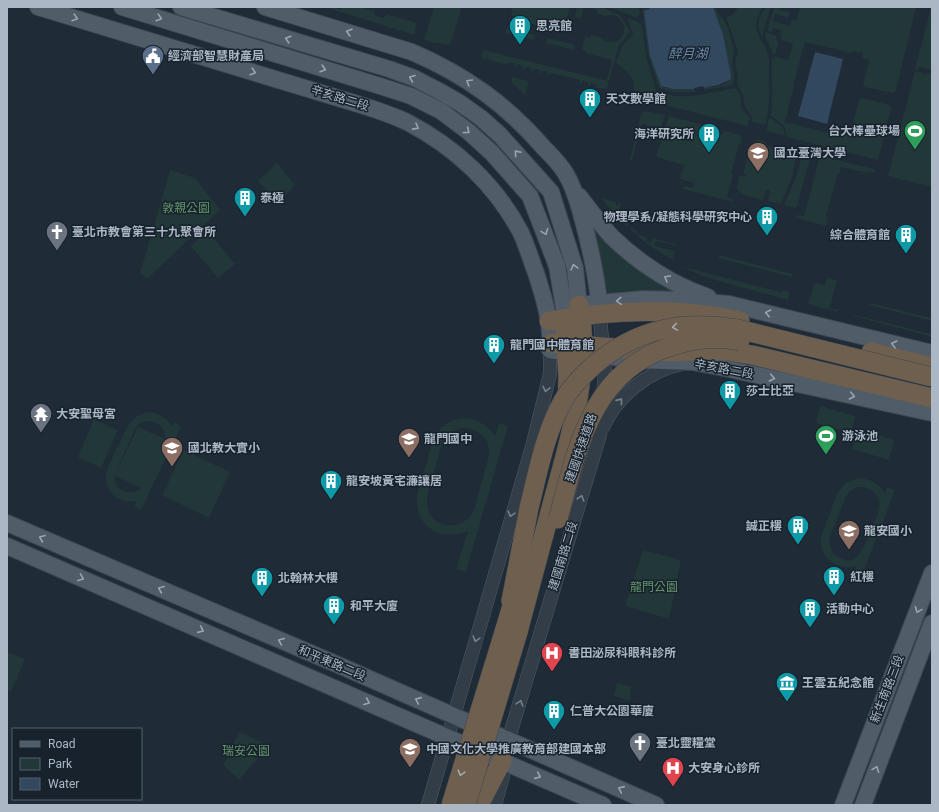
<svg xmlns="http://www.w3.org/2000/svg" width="939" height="812" viewBox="0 0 939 812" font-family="Roboto,'Noto Sans TC',sans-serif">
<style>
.green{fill:#213738;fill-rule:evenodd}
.water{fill:#31485f}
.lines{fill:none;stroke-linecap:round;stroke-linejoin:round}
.minor-casing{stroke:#505a66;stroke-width:14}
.major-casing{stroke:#3c4651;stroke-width:18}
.highway-casing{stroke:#3d4752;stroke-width:20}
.minor{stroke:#323d48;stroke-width:13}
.major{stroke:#505c68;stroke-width:16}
.highway{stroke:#6e5f4f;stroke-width:19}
.highway-bridge-casing{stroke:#3d4752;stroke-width:20;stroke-linecap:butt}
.highway-bridge{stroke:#6e5f4f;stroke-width:19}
.oneway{stroke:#9aa5b2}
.oneway2{stroke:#a3aab3}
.oneway3{stroke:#75808d}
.labels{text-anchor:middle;stroke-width:3;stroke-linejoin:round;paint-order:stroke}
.poi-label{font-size:12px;font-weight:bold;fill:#acb7c5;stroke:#18222c;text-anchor:start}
.street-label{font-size:12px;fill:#acb7c5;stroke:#18222c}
.park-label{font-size:12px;fill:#63966b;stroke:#18222c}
.water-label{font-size:13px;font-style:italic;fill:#6b8baa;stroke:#18222c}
</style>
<rect width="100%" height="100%" fill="#1f2b37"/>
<g class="green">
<path d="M325,7H333L341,10L342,7H359L375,11L374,15L384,18L386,14L417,23L414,35Z"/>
<path d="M434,7H462L450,45L430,42L424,39Z"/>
<path d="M511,7H570L564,29L559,32L522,21L512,15Z"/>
<path d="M577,7H602L621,16L630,32L619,46L609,80H607L612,60L585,53V51L582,50L585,37L590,38L591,35L598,37L599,36C603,40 607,43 613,42C633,39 624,7 604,17L603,15L597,14V10L584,7L581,19L575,17Z"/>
<path d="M609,7H639L640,13L637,18Z"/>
<path d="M645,7H650L644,11L651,60L663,87L673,89H694V92H674L659,88L648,54L642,8Z"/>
<path d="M713,7H716C717,14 720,15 724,20C728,26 734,47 734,54C733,57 732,60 732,63C732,71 737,77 732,85L729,86L704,90V88C713,86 729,87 731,76L723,34Z"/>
<path d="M738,7H763C747,33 763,34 769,58C770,62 769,68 769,73C770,93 770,106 765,125L752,122V117L745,107L743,95L737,84L738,76L735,63L738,51L726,17L734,14Z"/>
<path d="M766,7H771C769,14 762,32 763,38C765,45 770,51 772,58H774V56L788,60L793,44L781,40L782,35L780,34L781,30L773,28L772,32L767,31L774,7H780V10L790,12L788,18L775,14L773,21L790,26L792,19L797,20L800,7H916L896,90L893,93L864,87L863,85L869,60L862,58L863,53L853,51L852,53L805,42L793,86H794L785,122L837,135L838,132L850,135L859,100L862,98L890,105L891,108L878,160L787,137L784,126L770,115L772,108V59L759,30C757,21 761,15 766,7Z"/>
<path d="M931,7H932V70L919,67L918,70L915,69Z"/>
<path d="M627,18L637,21L642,25L647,60L656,90C677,103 713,92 735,88L740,94L742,109L750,118L747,126L649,101L650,96L654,95L653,92H651L648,94L634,90C636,76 625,71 616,62L622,46L633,34Z"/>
<path d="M507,28L535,35L534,40L505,33Z"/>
<path d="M766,32L777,36L776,39L779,43L775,54H773L765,36Z"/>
<path d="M547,38L573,44L575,47V50L546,43Z"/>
<path d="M483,50L609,81L607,89L596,88L597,85L591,83L590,86H588L589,83L583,81L582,84H580V80L550,73L549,76L547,75L548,72L542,71L541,74L539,73L540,70L534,69L533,72L531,71V68L526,67L524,70L523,69V66L517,64L516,67H514L515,64L509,62L508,65L485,59L481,58Z"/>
<path d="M915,71L923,73V76L927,73L932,75V187L888,176Z"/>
<path d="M512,77L529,81L525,95L512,83Z"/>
<path d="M645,111L665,115L661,129L642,124L632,160H630L641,114Z"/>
<path d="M669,116L715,128L714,133L721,135L724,131H726L740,135L742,137L741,145L739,144L731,174L733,175L727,197L734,199L733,202L683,189L684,186L693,188L694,183L680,179L684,165L656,157Z"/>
<path d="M769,117L783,127L785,136L766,131Z"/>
<path d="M757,139L763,141L772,148L781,151L790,147L800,150L798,157H796L793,170V175L781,204L768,201L770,190H766L763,200L744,195L737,189L739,175L745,177L746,174H743L748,156L750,157L749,162L751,163L753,157L755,158L756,153L754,152L755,149H752L751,153H749L753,141L756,142Z"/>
<path d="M803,151L810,153L811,155L797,207L795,208L784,205L797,174Z"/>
<path d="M820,156L874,169L875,173L868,171V173L841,167L840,173H838L826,216L828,217L826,226L796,218L797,215L804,216Z"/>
<path d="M277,163L295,185L291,188L292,190L276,202L258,181Z"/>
<path d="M170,170L195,178L220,210L147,279L140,273Z"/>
<path d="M601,198L616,202V205H618L619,203L621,204L620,209L622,210L624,207L623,212H626L627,209L630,210L629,213H632L628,227L637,230L636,234L647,237L646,241L651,242L652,238L678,245L677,246L657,241L655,242V246L675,251L673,260C645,246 621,222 601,198Z"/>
<path d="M590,219L670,288V291L607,294Z"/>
<path d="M207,230L235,264L218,278L191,246Z"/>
<path d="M719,255L793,274L792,277L718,258Z"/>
<path d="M679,266L781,292L782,290L790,292L788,300L708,278Z"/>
<path d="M827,278L837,280L830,308L837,310V308L839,309L837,312L808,304L814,285L816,283L825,285Z"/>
<path d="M870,303L932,318V321L869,305Z"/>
<path d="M854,313L855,315L932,334V337L854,316Z"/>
<path d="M820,406L855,416L851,433L816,423Z"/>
<path d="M148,412C159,413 166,417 172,427L174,422L181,426L141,510L134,507L136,501C116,505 102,488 107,469L129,423L137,416ZM146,421C157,420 165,427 165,439L138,427L115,474L135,429L139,424ZM115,476L141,488C130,498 113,490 115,476Z"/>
<path d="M465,418C478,419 487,425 495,436L499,423L508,426L466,572L456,569L468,531C444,541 417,530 417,501C417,489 423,475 427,463C430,450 432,436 442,427C449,421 457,419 465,418ZM466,428C480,430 490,439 489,454C486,467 482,481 478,494C477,500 475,508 472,514C465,524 452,528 441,524C430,519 427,509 427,498L442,443C447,433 455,428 466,428Z"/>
<path d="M94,419L118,430L101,468L78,457Z"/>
<path d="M857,429L894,440L889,460L852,449Z"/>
<path d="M184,450L230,472L209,518L162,495Z"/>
<path d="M861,478C872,480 879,484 885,493L887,487L895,490L861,578L853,575L857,566C839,571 819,560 821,539C822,530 828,519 831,510C834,502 836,493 842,487C847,481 854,479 861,478ZM857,487C870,486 882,495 879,509C877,516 874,523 871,529C866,543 857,571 837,556C830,552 829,545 830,537L846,496L850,491Z"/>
<path d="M643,550L681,560L669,619L625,606Z"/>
<path d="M7,652L25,659L11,692L7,690Z"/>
<path d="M617,683L631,687L630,701L614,696Z"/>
<path d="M239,732L269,745L239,780L223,765Z"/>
</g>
<g class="water">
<path d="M650,7H713L723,34L731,76L730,80L718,85L704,88L703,86L694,88V89H673L661,86L650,56L644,11L649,9Z"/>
<path d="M815,52L843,59L827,124L798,116Z"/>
</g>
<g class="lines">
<g class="minor-casing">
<g id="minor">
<path d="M603,427C617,396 648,371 682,364"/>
<path d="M428,805L532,447L550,374V350"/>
<path d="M495,805L503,776L502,761L600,435L605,372L599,307"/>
</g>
</g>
<g class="major-casing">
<g id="major">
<path d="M38,7L361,105C377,110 392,115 407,122C455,147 496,185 521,233C527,246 531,260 536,273C544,298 552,323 550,350L556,351"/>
<path d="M122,7L380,86L411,96L441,111L469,132L492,153L530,196L557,266L564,308"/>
<path d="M181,7L389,69L414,78L439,91L460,103L481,118L500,135L551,192L575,268L579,305"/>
<path d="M265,7L412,52C465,75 506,104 544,148C552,156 562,166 567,176C574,188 577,200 581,213C589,242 596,272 599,302"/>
<path d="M579,196C590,210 600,224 612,237C639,263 673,285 708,297"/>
<path d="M588,304L643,299L686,300L729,304L932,353"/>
<path d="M599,355L635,360L693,362L724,368L932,413"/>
<path d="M7,523L343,667L656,805"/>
<path d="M7,546L603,805"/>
<path d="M843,805L932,573"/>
<path d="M863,805L932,623"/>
</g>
</g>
<g class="highway-casing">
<g id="highway">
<path d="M549,321C610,310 680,307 740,321"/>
<path d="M565,332L568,377L567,403"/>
<path d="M551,343L669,352L709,350L728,351L752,355L932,398"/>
<path d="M871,352L932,367"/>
<path d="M511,601L529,508"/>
<path d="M505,629L517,589"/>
<path d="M518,632C530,587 542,542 554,497C571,435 591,371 579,305"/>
<path d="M479,805L502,761"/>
</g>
</g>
<use href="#minor" class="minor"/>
<use href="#major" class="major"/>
<use href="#highway" class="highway"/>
<g class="highway-bridge-casing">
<g id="highway-bridge">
<path d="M529,508C538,472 545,433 563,401C570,388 582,376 593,366C637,328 682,320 738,329L932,377"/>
<path d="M558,519C577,450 590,373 669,347C691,339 716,336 740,341"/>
<path d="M451,805L505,629"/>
<path d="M466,805L518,632"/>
</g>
</g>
<use href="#highway-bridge" class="highway-bridge"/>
</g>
<defs><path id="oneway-chevron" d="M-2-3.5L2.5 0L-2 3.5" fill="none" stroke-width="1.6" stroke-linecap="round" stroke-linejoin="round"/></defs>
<g class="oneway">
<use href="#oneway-chevron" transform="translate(75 18) rotate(17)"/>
<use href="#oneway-chevron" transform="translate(159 18) rotate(17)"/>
<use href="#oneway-chevron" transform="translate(349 32) rotate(-163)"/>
<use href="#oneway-chevron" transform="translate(288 39) rotate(-163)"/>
<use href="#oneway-chevron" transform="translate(323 69) rotate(17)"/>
<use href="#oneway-chevron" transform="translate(253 72) rotate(17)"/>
<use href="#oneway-chevron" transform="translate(412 78) rotate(-158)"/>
<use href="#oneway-chevron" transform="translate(469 82) rotate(-149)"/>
<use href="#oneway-chevron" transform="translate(416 127) rotate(29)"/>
<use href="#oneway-chevron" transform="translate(467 131) rotate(39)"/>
<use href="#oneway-chevron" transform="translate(517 153) rotate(-131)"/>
<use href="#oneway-chevron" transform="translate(545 232) rotate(69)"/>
<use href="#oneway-chevron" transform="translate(574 267) rotate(-104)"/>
<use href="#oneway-chevron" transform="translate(667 278) rotate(-150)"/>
<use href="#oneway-chevron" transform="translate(619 301) rotate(176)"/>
<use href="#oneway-chevron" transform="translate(768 313) rotate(-167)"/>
<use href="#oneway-chevron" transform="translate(894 344) rotate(-166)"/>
<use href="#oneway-chevron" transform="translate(772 378) rotate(12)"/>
<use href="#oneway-chevron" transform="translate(852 396) rotate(13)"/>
<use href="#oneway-chevron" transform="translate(42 538) rotate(-157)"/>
<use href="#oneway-chevron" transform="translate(81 578) rotate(23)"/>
<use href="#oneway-chevron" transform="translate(161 589) rotate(-157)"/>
<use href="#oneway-chevron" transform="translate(918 610) rotate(111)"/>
<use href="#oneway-chevron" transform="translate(201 630) rotate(24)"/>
<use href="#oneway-chevron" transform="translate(281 641) rotate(-157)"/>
<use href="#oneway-chevron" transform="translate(418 700) rotate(-156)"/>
<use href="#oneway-chevron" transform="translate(367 702) rotate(23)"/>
<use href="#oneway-chevron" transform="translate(876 769) rotate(-69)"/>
<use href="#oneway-chevron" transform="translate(538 776) rotate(24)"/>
<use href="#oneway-chevron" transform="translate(621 789) rotate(-156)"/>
</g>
<g class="oneway2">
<use href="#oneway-chevron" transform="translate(675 327) rotate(171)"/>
<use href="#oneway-chevron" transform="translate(461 773) rotate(107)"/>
</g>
<g class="oneway3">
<use href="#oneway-chevron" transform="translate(546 389) rotate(103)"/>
<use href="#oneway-chevron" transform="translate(620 401) rotate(-51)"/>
<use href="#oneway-chevron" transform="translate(581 498) rotate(-73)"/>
<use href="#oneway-chevron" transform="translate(511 514) rotate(106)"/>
<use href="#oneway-chevron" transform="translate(476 639) rotate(106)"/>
<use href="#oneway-chevron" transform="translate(520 703) rotate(-73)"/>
</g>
<defs>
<g id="building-pin" transform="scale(1.15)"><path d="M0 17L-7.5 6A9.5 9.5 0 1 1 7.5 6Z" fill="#0f9aa8" stroke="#18222c"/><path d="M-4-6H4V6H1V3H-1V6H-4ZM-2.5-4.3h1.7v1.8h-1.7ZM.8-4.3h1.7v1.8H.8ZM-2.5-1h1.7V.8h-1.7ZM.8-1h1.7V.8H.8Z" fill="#fff"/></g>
<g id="civic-pin" transform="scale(1.15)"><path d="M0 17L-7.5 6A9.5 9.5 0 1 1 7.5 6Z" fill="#5c6f8a" stroke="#18222c"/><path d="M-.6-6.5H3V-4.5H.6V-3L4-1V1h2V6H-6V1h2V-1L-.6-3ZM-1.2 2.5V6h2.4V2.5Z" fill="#fff"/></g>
<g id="stadium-pin" transform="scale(1.15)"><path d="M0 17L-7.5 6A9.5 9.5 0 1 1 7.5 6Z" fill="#2e9e5b" stroke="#18222c"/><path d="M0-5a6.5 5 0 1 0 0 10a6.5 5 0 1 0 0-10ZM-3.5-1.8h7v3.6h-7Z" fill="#fff"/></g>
<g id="university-pin" transform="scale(1.15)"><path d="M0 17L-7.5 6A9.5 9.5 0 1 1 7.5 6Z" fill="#8d6e63" stroke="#18222c"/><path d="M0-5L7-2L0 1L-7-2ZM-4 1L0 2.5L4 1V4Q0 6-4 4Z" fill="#fff"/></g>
<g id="church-pin" transform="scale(1.15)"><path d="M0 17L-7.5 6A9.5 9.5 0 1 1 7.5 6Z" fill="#6b7280" stroke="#18222c"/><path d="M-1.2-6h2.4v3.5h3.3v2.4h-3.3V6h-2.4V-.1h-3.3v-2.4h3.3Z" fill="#fff"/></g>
<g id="temple-pin" transform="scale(1.15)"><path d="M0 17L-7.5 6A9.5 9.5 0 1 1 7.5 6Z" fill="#6b7280" stroke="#18222c"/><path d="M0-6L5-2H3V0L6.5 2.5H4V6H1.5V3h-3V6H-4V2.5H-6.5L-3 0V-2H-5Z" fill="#fff"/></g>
<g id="school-pin" transform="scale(1.15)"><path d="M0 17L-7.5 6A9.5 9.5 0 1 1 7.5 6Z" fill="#8d6e63" stroke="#18222c"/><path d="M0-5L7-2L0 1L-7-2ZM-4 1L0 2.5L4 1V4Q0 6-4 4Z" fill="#fff"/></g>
<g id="hospital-pin" transform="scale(1.15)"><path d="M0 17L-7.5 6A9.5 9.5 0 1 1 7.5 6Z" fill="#e0444e" stroke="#18222c"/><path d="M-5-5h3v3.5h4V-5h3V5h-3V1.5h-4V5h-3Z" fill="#fff"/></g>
<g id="museum-pin" transform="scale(1.15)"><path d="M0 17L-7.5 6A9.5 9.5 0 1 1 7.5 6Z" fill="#0f9aa8" stroke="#18222c"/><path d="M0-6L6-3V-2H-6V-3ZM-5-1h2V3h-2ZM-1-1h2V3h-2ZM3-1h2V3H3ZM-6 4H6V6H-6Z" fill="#fff"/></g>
</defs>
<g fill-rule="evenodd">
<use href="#building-pin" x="520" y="26"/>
<use href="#civic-pin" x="153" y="56"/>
<use href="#building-pin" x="590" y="99"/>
<use href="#stadium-pin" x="915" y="131"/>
<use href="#building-pin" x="709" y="134"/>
<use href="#university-pin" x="758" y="153"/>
<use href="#building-pin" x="245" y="198"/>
<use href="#building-pin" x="767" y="217"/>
<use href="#church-pin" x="57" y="232"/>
<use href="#building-pin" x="906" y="235"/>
<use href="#building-pin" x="494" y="345"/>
<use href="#building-pin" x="730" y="391"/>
<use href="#temple-pin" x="41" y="414"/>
<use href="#stadium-pin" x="826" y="436"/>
<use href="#school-pin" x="409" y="439"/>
<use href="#school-pin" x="172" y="448"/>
<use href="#building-pin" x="331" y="481"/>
<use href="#building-pin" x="798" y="526"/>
<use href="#school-pin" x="849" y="531"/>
<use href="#building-pin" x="834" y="577"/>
<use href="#building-pin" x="262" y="578"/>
<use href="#building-pin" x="334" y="606"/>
<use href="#building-pin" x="810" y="609"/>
<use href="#hospital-pin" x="552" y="653"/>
<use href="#museum-pin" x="787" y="683"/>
<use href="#building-pin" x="554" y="711"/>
<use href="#church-pin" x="640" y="743"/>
<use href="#university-pin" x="410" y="749"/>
<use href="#hospital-pin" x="673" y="768"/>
</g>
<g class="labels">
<g class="poi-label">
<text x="536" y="30">思亮館</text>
<text x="168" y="60">經濟部智慧財產局</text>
<text x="606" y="103">天文數學館</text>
<text x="900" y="135" text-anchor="end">台大棒壘球場</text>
<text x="694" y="138" text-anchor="end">海洋研究所</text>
<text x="774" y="157">國立臺灣大學</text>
<text x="260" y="202">泰極</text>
<text x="752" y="221" text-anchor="end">物理學系/凝態科學研究中心</text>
<text x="72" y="236">臺北市教會第三十九聚會所</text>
<text x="890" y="239" text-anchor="end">綜合體育館</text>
<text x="510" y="349">龍門國中體育館</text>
<text x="746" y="395">莎士比亞</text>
<text x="56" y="418">大安聖母宮</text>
<text x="842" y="440">游泳池</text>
<text x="424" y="443">龍門國中</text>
<text x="188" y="452">國北教大實小</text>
<text x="346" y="485">龍安坡黃宅濂讓居</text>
<text x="782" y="530" text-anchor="end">誠正樓</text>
<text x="864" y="535">龍安國小</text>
<text x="850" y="581">紅樓</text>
<text x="278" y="582">北翰林大樓</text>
<text x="350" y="610">和平大廈</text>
<text x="826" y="613">活動中心</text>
<text x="568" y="657">書田泌尿科眼科診所</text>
<text x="802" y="687">王雲五紀念館</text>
<text x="570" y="715">仁普大公園華廈</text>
<text x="656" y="747">臺北靈糧堂</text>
<text x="426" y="753">中國文化大學推廣教育部建國本部</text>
<text x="688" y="772">大安身心診所</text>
</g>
<g class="street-label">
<text transform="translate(340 98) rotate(17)" y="4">辛亥路二段</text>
<text transform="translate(724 369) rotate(11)" y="4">辛亥路二段</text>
<text transform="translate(581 448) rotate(-71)" y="4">建國快速道路</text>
<text transform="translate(563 556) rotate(-73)" y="4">建國南路二段</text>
<text transform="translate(332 663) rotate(23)" y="4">和平東路二段</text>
<text transform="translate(887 689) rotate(-69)" y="4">新生南路三段</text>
</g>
<g class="park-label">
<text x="186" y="212">敦親公園</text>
<text x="654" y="591">龍門公園</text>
<text x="246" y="755">瑞安公園</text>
</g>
<g class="water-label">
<text x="688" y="58">醉月湖</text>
</g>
</g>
<rect width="939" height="812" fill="none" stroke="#acb7c5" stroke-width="16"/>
<rect x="12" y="728" width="130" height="72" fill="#18222c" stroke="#535e69"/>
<rect x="20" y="741" width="20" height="6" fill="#505c68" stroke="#535e69"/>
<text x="48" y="748" font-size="12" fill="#acb7c5">Road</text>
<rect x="20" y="758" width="20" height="12" fill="#213738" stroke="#535e69"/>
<text x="48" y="768" font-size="12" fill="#acb7c5">Park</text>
<rect x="20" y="778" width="20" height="12" fill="#31485f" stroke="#535e69"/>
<text x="48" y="788" font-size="12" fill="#acb7c5">Water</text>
</svg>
